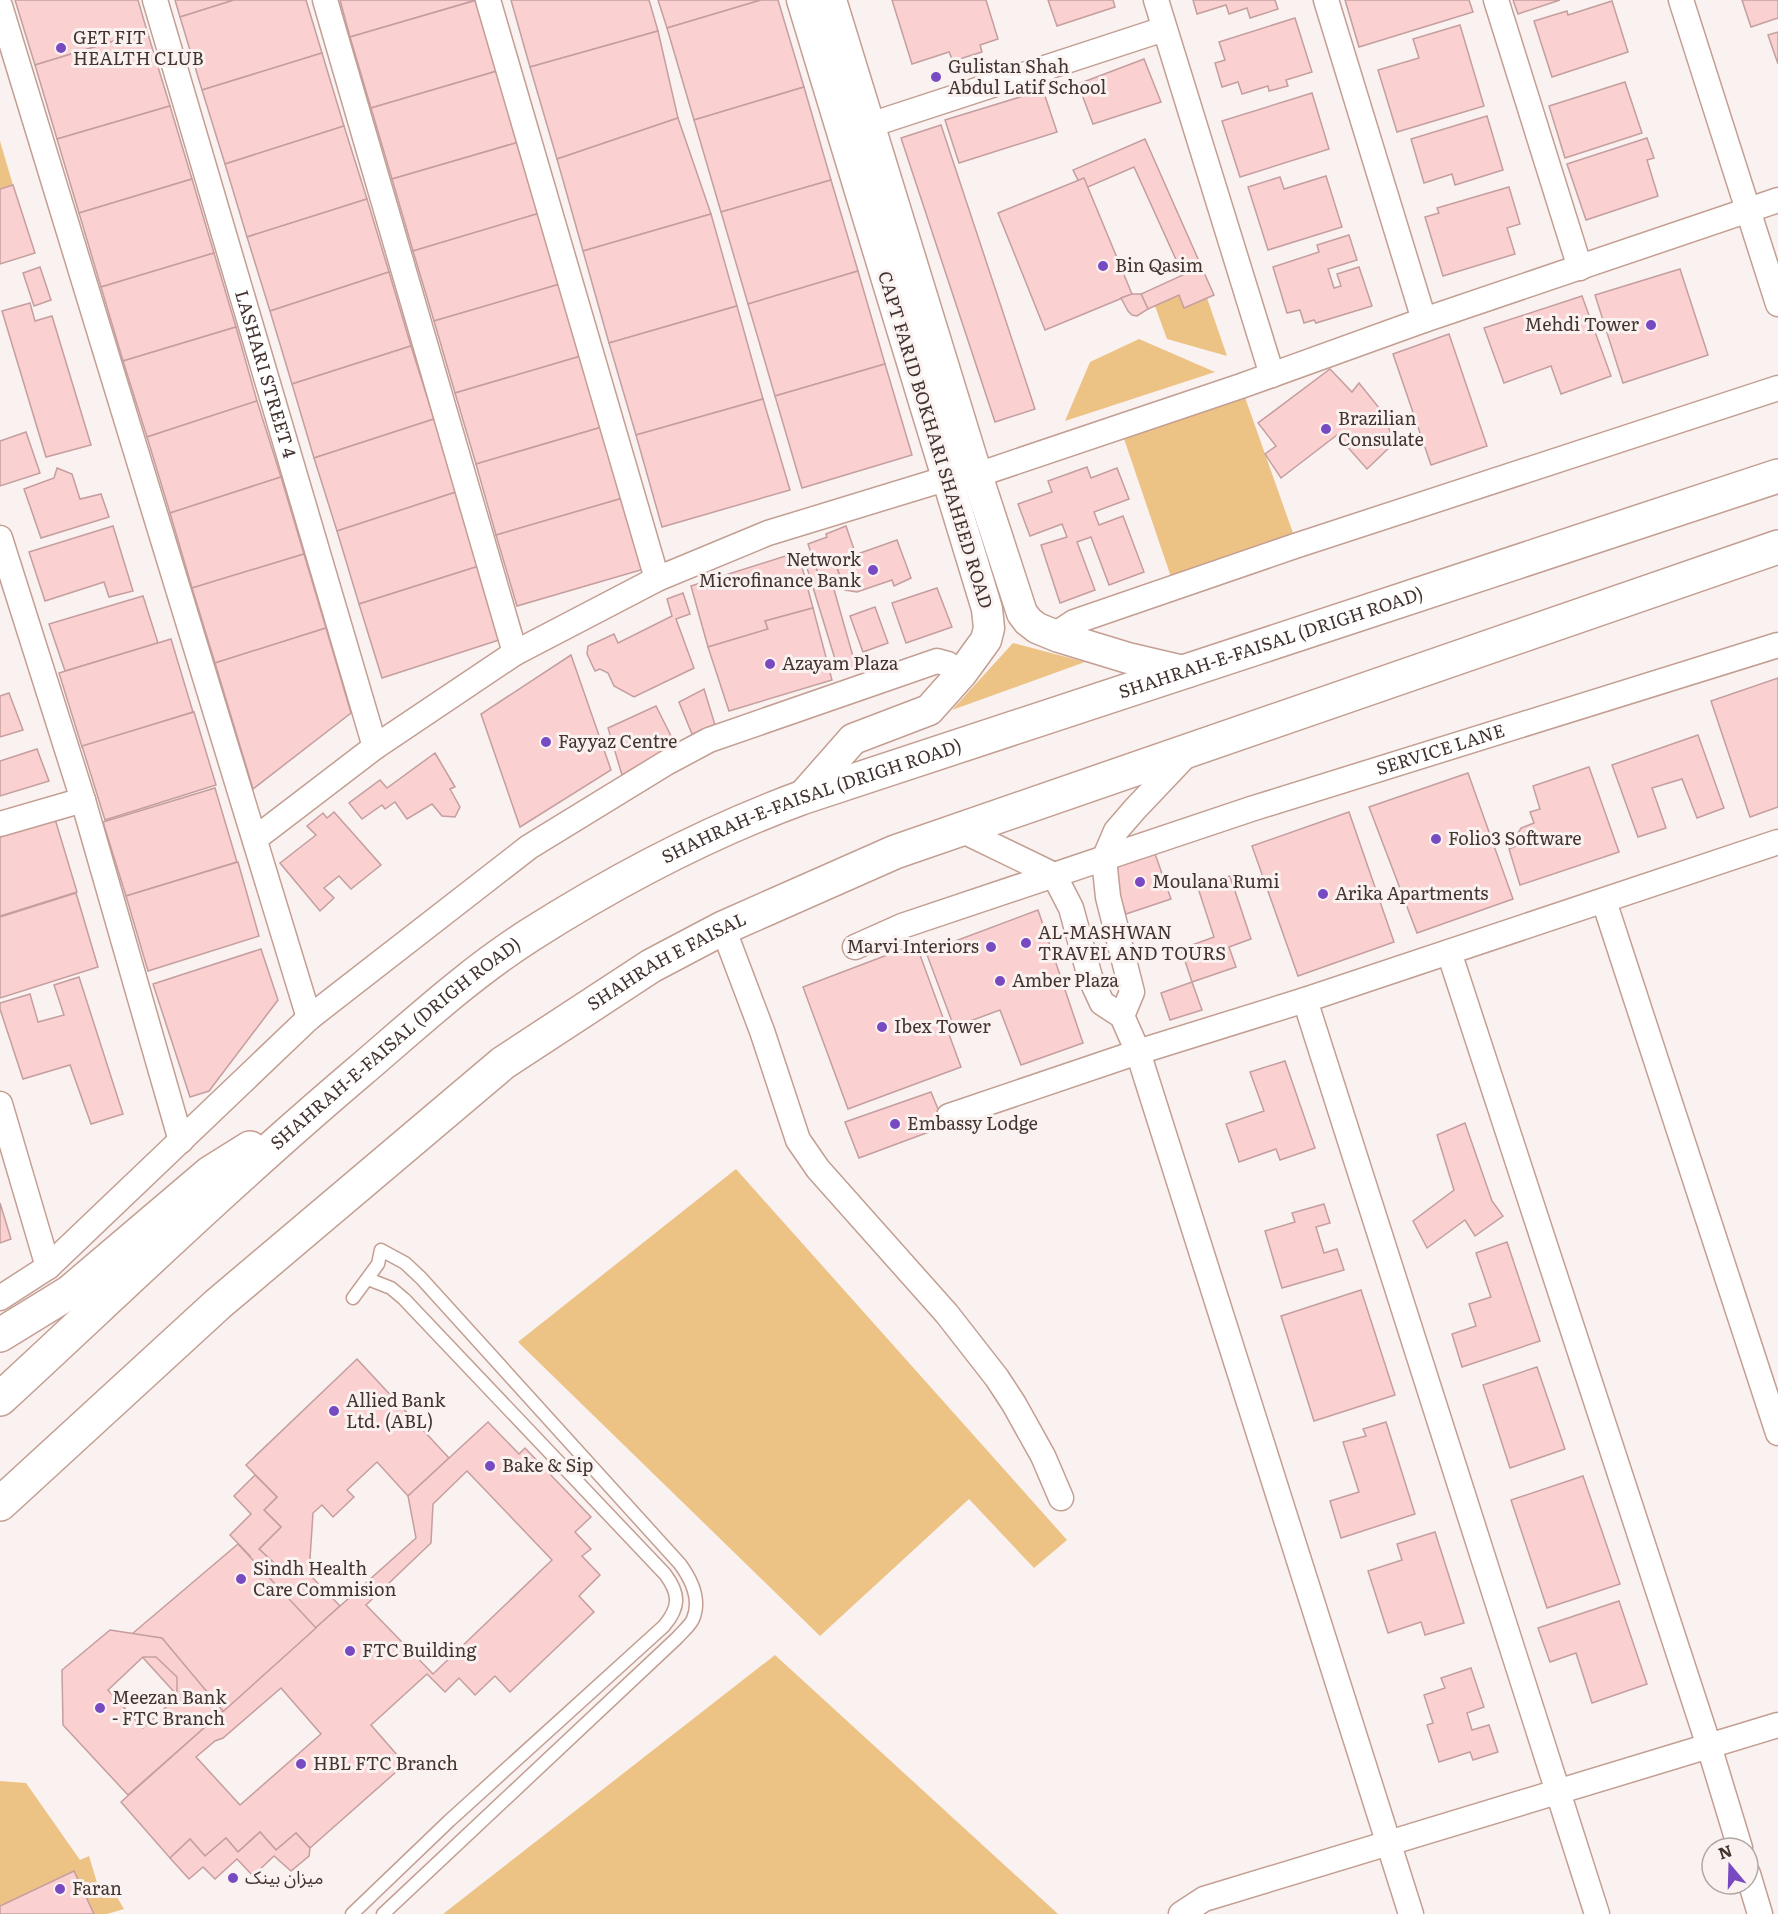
<svg xmlns="http://www.w3.org/2000/svg" width="1778" height="1914" viewBox="0 0 1778 1914" font-family="Literata,'Noto Sans Arabic',serif">
<style>
.green{fill:#edc285}
.building{fill:#fad0d1;stroke:#c59e9f;stroke-width:1.5;fill-rule:evenodd}
.lines{fill:none;stroke-linecap:round;stroke-linejoin:round}
.service-casing{stroke:#c39e93;stroke-width:15}
.minor-casing{stroke:#c39e93;stroke-width:27}
.tertiary-casing{stroke:#c39e93;stroke-width:33}
.trunk-casing{stroke:#c39e93;stroke-width:36}
.service{stroke:#fff;stroke-width:12}
.minor{stroke:#fff;stroke-width:24}
.tertiary{stroke:#fff;stroke-width:30}
.trunk{stroke:#fff;stroke-width:33}
.poi-dot{fill:#784ac2;stroke:#faf2f0;stroke-width:2}
.labels{text-anchor:middle;stroke-width:6;stroke-linejoin:round;paint-order:stroke}
.poi-label{font-size:18px;fill:#43342f;stroke:#faf2f0;text-anchor:start}
.street-label{font-size:18px;fill:#43342f;stroke:#faf2f0}
</style>
<rect width="100%" height="100%" fill="#faf2f0"/>
<g class="green">
<path d="M0,141L13,185L0,189Z"/>
<path d="M1179,295L1185,308L1207,298L1227,356L1167,339L1155,306Z"/>
<path d="M1139,339L1215,372L1065,421L1090,362Z"/>
<path d="M1241,386L1293,533L1171,577L1120,427Z"/>
<path d="M1013,643L1085,662L952,710Z"/>
<path d="M736,1169L1067,1540L1034,1568L969,1499L820,1636L518,1342Z"/>
<path d="M775,1655L1058,1914H443Z"/>
<path d="M0,1781L26,1783L80,1860L89,1856L101,1896L114,1892L124,1909L107,1914H0Z"/>
</g>
<g class="building">
<path d="M15,0H138L147,31L35,65Z"/>
<path d="M175,0H234L180,17Z"/>
<path d="M234,0H306L322,53L202,90L180,17Z"/>
<path d="M340,0H476L350,37Z"/>
<path d="M477,0L497,71L371,108L350,37Z"/>
<path d="M511,0H649L658,31L530,67Z"/>
<path d="M658,0H761L667,28Z"/>
<path d="M761,0H778L804,87L694,120L667,28Z"/>
<path d="M892,0H986L998,39L980,45L982,52L953,61L949,52L912,64Z"/>
<path d="M1048,0H1113L1115,7L1057,26Z"/>
<path d="M1193,0H1275L1278,9L1250,18L1247,8L1229,14L1226,5L1197,14Z"/>
<path d="M1345,0H1469L1473,12L1359,47Z"/>
<path d="M1513,0H1560L1518,14Z"/>
<path d="M1742,0H1778V18L1751,27Z"/>
<path d="M1612,1L1628,52L1552,77L1534,21L1567,11L1568,15Z"/>
<path d="M1295,18L1312,72L1286,80L1288,86L1269,91L1268,86L1242,94L1238,82L1222,87L1215,63L1225,60L1219,42Z"/>
<path d="M1460,25L1484,106L1397,132L1378,70L1419,58L1413,39Z"/>
<path d="M147,31L170,106L57,139L35,65Z"/>
<path d="M658,31L678,118L557,159L530,67Z"/>
<path d="M1778,32V64L1768,35Z"/>
<path d="M322,53L344,126L225,164L202,90Z"/>
<path d="M1144,59L1161,102L1093,124L1078,84Z"/>
<path d="M497,71L519,142L392,179L371,108Z"/>
<path d="M1625,82L1642,133L1565,158L1549,106Z"/>
<path d="M804,87L831,180L721,212L694,120Z"/>
<path d="M1043,90L1057,132L959,163L945,120Z"/>
<path d="M1312,93L1329,149L1240,177L1222,121Z"/>
<path d="M170,106L192,179L79,213L57,139Z"/>
<path d="M1487,116L1503,170L1455,185L1452,174L1424,183L1411,139Z"/>
<path d="M678,118L711,214L583,251L557,159Z"/>
<path d="M941,125L1035,409L995,422L901,138Z"/>
<path d="M344,126L367,199L247,237L225,164Z"/>
<path d="M1647,138L1654,158L1647,160L1658,196L1586,220L1567,164Z"/>
<path d="M1145,139L1214,295L1184,308L1179,295L1148,309L1141,294L1183,275L1134,167L1088,187L1078,180L1073,170Z"/>
<path d="M519,142L540,213L413,251L392,179Z"/>
<path d="M1326,176L1342,227L1268,250L1248,187L1280,177L1284,189Z"/>
<path d="M1084,178L1132,294L1045,330L998,213Z"/>
<path d="M192,179L214,253L101,287L79,213Z"/>
<path d="M831,180L858,271L748,304L721,212Z"/>
<path d="M13,185L35,253L0,264V189Z"/>
<path d="M1509,187L1520,224L1507,228L1515,254L1443,276L1425,217L1439,213L1437,208Z"/>
<path d="M367,199L389,272L270,311L247,237Z"/>
<path d="M540,213L560,284L434,321L413,251Z"/>
<path d="M711,214L737,306L609,343L583,251Z"/>
<path d="M1349,235L1357,260L1328,269L1334,288L1341,286L1337,274L1359,267L1372,306L1316,323L1314,320L1304,323L1300,310L1287,313L1273,267L1319,252L1317,245Z"/>
<path d="M214,253L236,327L123,361L101,287Z"/>
<path d="M40,267L51,300L34,306L23,273Z"/>
<path d="M1680,269L1708,355L1623,383L1595,295Z"/>
<path d="M858,271L885,364L775,396L748,304Z"/>
<path d="M389,272L411,346L292,384L270,311Z"/>
<path d="M560,284L581,356L455,393L434,321Z"/>
<path d="M1132,294H1141L1148,309L1137,316L1132,315L1128,311L1121,298Z"/>
<path d="M1582,296L1611,376L1561,394L1551,366L1504,383L1484,328Z"/>
<path d="M30,303L35,321L52,316L91,445L46,457L2,311Z"/>
<path d="M737,306L763,399L636,435L609,343Z"/>
<path d="M236,327L257,401L147,437L123,361Z"/>
<path d="M1449,334L1487,446L1431,465L1393,354Z"/>
<path d="M411,346L434,419L314,458L292,384Z"/>
<path d="M581,356L602,427L476,464L455,393Z"/>
<path d="M885,364L912,455L802,488L775,396Z"/>
<path d="M1330,369L1352,392L1359,383L1384,414L1394,443L1367,469L1337,435L1281,478L1265,454L1276,446L1258,423Z"/>
<path d="M763,399L790,490L662,527L636,435Z"/>
<path d="M257,401L281,477L170,513L147,437Z"/>
<path d="M434,419L456,492L337,531L314,458Z"/>
<path d="M602,427L623,498L496,535L476,464Z"/>
<path d="M26,432L40,473L0,486V441Z"/>
<path d="M1087,467L1091,478L1117,468L1129,499L1094,512L1099,525L1123,516L1144,572L1109,585L1091,537L1077,542L1095,590L1060,603L1041,545L1067,537L1062,524L1030,536L1018,504L1052,492L1048,481Z"/>
<path d="M57,468L72,474L80,499L101,494L109,517L41,538L24,489L54,478Z"/>
<path d="M281,477L304,554L192,588L170,513Z"/>
<path d="M456,492L479,566L359,604L337,531Z"/>
<path d="M623,498L644,569L517,606L496,535Z"/>
<path d="M113,526L133,591L109,597L104,582L45,601L29,552Z"/>
<path d="M846,526L856,555L835,562L842,582L823,589L808,544L827,537L826,534Z"/>
<path d="M897,540L911,578L894,586L892,580L857,592L845,590L835,562Z"/>
<path d="M798,552L813,608L765,621L768,629L708,647L691,586Z"/>
<path d="M304,554L326,628L215,663L192,588Z"/>
<path d="M815,565L823,589L833,586L856,667L839,672L807,568Z"/>
<path d="M479,566L499,640L382,678L359,604Z"/>
<path d="M937,588L952,627L906,643L892,603Z"/>
<path d="M683,593L690,614L676,619L694,668L634,697L614,686L608,673L600,669L595,671L587,654L588,646L614,634L618,643L672,616L667,599Z"/>
<path d="M143,596L158,643L65,671L49,624Z"/>
<path d="M875,607L888,643L863,652L850,616Z"/>
<path d="M813,608L832,680L729,711L708,647L768,629L765,621Z"/>
<path d="M326,628L351,713L253,789L215,663Z"/>
<path d="M171,639L193,712L82,747L59,673Z"/>
<path d="M571,655L611,770L520,827L481,714Z"/>
<path d="M1778,678V807L1750,817L1711,701Z"/>
<path d="M704,689L715,725L692,734L679,702Z"/>
<path d="M9,693L23,730L0,737V696Z"/>
<path d="M656,706L675,744L622,775L608,728Z"/>
<path d="M194,712L216,785L105,820L82,746Z"/>
<path d="M1698,735L1724,808L1697,818L1682,779L1652,788L1666,828L1638,837L1612,765Z"/>
<path d="M37,749L49,781L0,796V761Z"/>
<path d="M435,753L455,787L450,789L460,807L455,817L442,816L432,804L407,819L395,802L385,809L382,805L362,819L349,803L380,780L387,788Z"/>
<path d="M1589,767L1619,852L1520,885L1509,849L1516,846L1515,838L1521,828L1534,823L1530,812L1540,809L1533,786Z"/>
<path d="M1468,773L1513,899L1417,933L1369,807Z"/>
<path d="M215,788L237,862L126,896L103,822Z"/>
<path d="M334,812L381,865L351,889L339,876L324,888L334,898L320,911L280,863L316,835L307,826L323,813L327,818Z"/>
<path d="M1349,812L1394,942L1298,976L1252,846Z"/>
<path d="M55,819L77,892L0,916V835Z"/>
<path d="M1154,851L1171,899L1126,914L1108,866Z"/>
<path d="M238,862L259,936L148,971L126,896Z"/>
<path d="M1230,876L1251,939L1229,947L1236,967L1192,982L1181,949L1214,937L1198,888Z"/>
<path d="M76,893L98,967L0,998V917Z"/>
<path d="M1038,910L1083,1043L1021,1065L1000,1010L954,1027L926,952Z"/>
<path d="M916,944L961,1067L848,1109L803,987Z"/>
<path d="M261,949L278,1000L209,1091L190,1097L153,984Z"/>
<path d="M79,977L123,1114L91,1124L70,1065L23,1079L0,1009V1003L30,994L38,1022L64,1015L54,985Z"/>
<path d="M1192,982L1202,1010L1170,1020L1161,993Z"/>
<path d="M1285,1061L1315,1148L1280,1160L1276,1149L1239,1162L1226,1124L1264,1111L1250,1072Z"/>
<path d="M931,1092L945,1126L859,1158L845,1122Z"/>
<path d="M1465,1123L1492,1201L1503,1216L1475,1236L1465,1220L1427,1248L1413,1221L1454,1190L1437,1135Z"/>
<path d="M0,1203L11,1239L0,1243Z"/>
<path d="M1324,1204L1330,1223L1316,1227L1324,1253L1337,1249L1344,1270L1282,1288L1265,1231L1295,1222L1292,1213Z"/>
<path d="M1507,1242L1540,1341L1462,1367L1452,1334L1476,1326L1469,1304L1491,1297L1476,1253Z"/>
<path d="M1361,1290L1395,1395L1314,1421L1281,1316Z"/>
<path d="M357,1359L449,1458L408,1496L377,1462L347,1490L354,1497L333,1517L322,1505L313,1513L309,1574L340,1606L266,1673L245,1651L266,1631L251,1616L273,1594L258,1579L274,1563L259,1549L281,1527L264,1510L277,1497L246,1465Z"/>
<path d="M1537,1367L1565,1449L1510,1468L1483,1385Z"/>
<path d="M488,1422L519,1454L525,1448L591,1517L575,1532L591,1549L582,1556L600,1575L579,1596L594,1612L510,1692L495,1676L475,1695L459,1678L445,1692L427,1674L371,1725L405,1764L310,1848L296,1833L276,1850L260,1832L238,1852L226,1838L205,1856L190,1839L170,1858L121,1802L416,1538L408,1496ZM467,1471L552,1560L433,1674L366,1605L431,1543L433,1504ZM281,1688L321,1734L240,1805L196,1757L215,1741L223,1738Z"/>
<path d="M1386,1422L1415,1514L1341,1538L1330,1501L1359,1492L1343,1442L1366,1436L1363,1429Z"/>
<path d="M255,1475L277,1497L264,1510L281,1527L259,1549L274,1563L258,1579L273,1594L251,1616L266,1631L239,1656L222,1641L245,1621L230,1604L247,1586L232,1570L250,1556L230,1535L251,1514L234,1496Z"/>
<path d="M1583,1476L1620,1584L1547,1608L1511,1500Z"/>
<path d="M1435,1532L1464,1623L1425,1635L1421,1622L1388,1633L1368,1571L1402,1560L1397,1544Z"/>
<path d="M238,1544L316,1628L206,1727L126,1639Z"/>
<path d="M1619,1601L1647,1684L1592,1703L1576,1653L1550,1662L1538,1628Z"/>
<path d="M110,1630L162,1638L223,1711L128,1795L63,1725L62,1670ZM143,1657H156L177,1677V1697L143,1728L108,1690Z"/>
<path d="M1471,1668L1484,1707L1467,1713L1472,1730L1489,1725L1498,1752L1473,1760L1470,1752L1439,1762L1427,1725L1433,1723L1424,1695L1445,1688L1441,1678Z"/>
<path d="M260,1832L276,1850L296,1833L310,1848L309,1856L291,1871L274,1856L253,1876L237,1859L215,1879L203,1867L189,1879L170,1858L190,1839L205,1856L226,1838L238,1852Z"/>
<path d="M74,1871L94,1914H0V1906Z"/>
</g>
<g class="lines">
<g class="service-casing">
<g id="service">
<path d="M353,1298L378,1264L381,1250L405,1263L421,1278L680,1564C691,1579 701,1600 693,1619C690,1626 682,1632 677,1638L383,1914"/>
<path d="M352,1914L449,1821L664,1626C680,1607 680,1594 665,1574L404,1299L391,1288L368,1279"/>
</g>
</g>
<g class="minor-casing">
<g id="minor">
<path id="s1" d="M155,0L375,747"/>
<path d="M325,0L515,653"/>
<path d="M488,0L657,579"/>
<path d="M1156,0L1272,375"/>
<path d="M1326,0L1424,320"/>
<path d="M1496,0L1580,268"/>
<path d="M1681,0L1778,304"/>
<path d="M0,6L309,1018"/>
<path d="M870,125L1164,29"/>
<path d="M977,475L1241,386L1424,320L1778,200"/>
<path d="M0,538L83,800L181,1141"/>
<path d="M1059,637L1062,630L1074,622L1295,546L1778,388"/>
<path d="M0,824L83,800"/>
<path d="M961,830L1054,875L1071,908L1090,977L1102,1003L1122,1016L1138,1052L1411,1914"/>
<path d="M256,838L375,747L515,653L657,579L768,533L948,478"/>
<path d="M1604,901L1778,1433"/>
<path d="M723,928L762,1031L798,1140L818,1169L947,1314L997,1378L1014,1404L1043,1456L1061,1498"/>
<path id="s2" d="M855,947L902,926L1251,809L1778,645"/>
<path d="M1449,952L1709,1746L1740,1848"/>
<path d="M1305,1000L1597,1914"/>
<path d="M1122,1016L1132,992L1108,897L1104,859L1116,831L1135,809L1190,751"/>
<path d="M0,1104L48,1267"/>
<path d="M949,1116L1138,1052L1305,1000L1778,842"/>
<path d="M0,1298L48,1267L309,1018L529,847L666,763L709,740L937,661L948,664L962,673"/>
<path d="M1748,1874L1760,1914"/>
<path d="M1181,1914L1204,1899L1778,1725"/>
</g>
</g>
<g class="tertiary-casing">
<g id="tertiary">
<path d="M831,0L977,475L1022,613L1028,621L1037,628L1059,637L1128,658L1188,672"/>
<path d="M801,798L853,739L929,710L962,673L986,640L989,628L987,609L802,0"/>
</g>
</g>
<g class="trunk-casing">
<g id="trunk">
<path d="M0,1335L70,1292L210,1173L250,1148"/>
<path id="s3" d="M0,1399C119,1289 236,1176 360,1071C415,1024 469,974 530,935C615,881 706,833 801,798L1778,476"/>
<path id="s4" d="M0,1504L218,1304L503,1063L651,966L723,928L895,852L1778,547"/>
</g>
</g>
<use href="#service" class="service"/>
<use href="#minor" class="minor"/>
<use href="#tertiary" class="tertiary"/>
<use href="#trunk" class="trunk"/>
</g>
<g class="poi-dot">
<circle cx="61" cy="48" r="6"/>
<circle cx="936" cy="77" r="6"/>
<circle cx="1103" cy="266" r="6"/>
<circle cx="1651" cy="325" r="6"/>
<circle cx="1326" cy="429" r="6"/>
<circle cx="873" cy="570" r="6"/>
<circle cx="770" cy="664" r="6"/>
<circle cx="546" cy="742" r="6"/>
<circle cx="1436" cy="839" r="6"/>
<circle cx="1140" cy="882" r="6"/>
<circle cx="1323" cy="894" r="6"/>
<circle cx="1026" cy="943" r="6"/>
<circle cx="991" cy="947" r="6"/>
<circle cx="1000" cy="981" r="6"/>
<circle cx="882" cy="1027" r="6"/>
<circle cx="895" cy="1124" r="6"/>
<circle cx="334" cy="1411" r="6"/>
<circle cx="490" cy="1466" r="6"/>
<circle cx="241" cy="1579" r="6"/>
<circle cx="350" cy="1651" r="6"/>
<circle cx="100" cy="1708" r="6"/>
<circle cx="301" cy="1764" r="6"/>
<circle cx="233" cy="1878" r="6"/>
<circle cx="60" cy="1889" r="6"/>
</g>
<g class="labels">
<g class="poi-label">
<text x="73" y="44">GET FIT<tspan x="73" dy="21">HEALTH CLUB</tspan></text>
<text x="948" y="73">Gulistan Shah<tspan x="948" dy="21">Abdul Latif School</tspan></text>
<text x="1115" y="272">Bin Qasim</text>
<text x="1639" y="331" text-anchor="end">Mehdi Tower</text>
<text x="1338" y="425">Brazilian<tspan x="1338" dy="21">Consulate</tspan></text>
<text x="861" y="566" text-anchor="end">Network<tspan x="861" dy="21">Microfinance Bank</tspan></text>
<text x="782" y="670">Azayam Plaza</text>
<text x="558" y="748">Fayyaz Centre</text>
<text x="1448" y="845">Folio3 Software</text>
<text x="1152" y="888">Moulana Rumi</text>
<text x="1335" y="900">Arika Apartments</text>
<text x="1038" y="939">AL-MASHWAN<tspan x="1038" dy="21">TRAVEL AND TOURS</tspan></text>
<text x="979" y="953" text-anchor="end">Marvi Interiors</text>
<text x="1012" y="987">Amber Plaza</text>
<text x="894" y="1033">Ibex Tower</text>
<text x="907" y="1130">Embassy Lodge</text>
<text x="346" y="1407">Allied Bank<tspan x="346" dy="21">Ltd. (ABL)</tspan></text>
<text x="502" y="1472">Bake &amp; Sip</text>
<text x="253" y="1575">Sindh Health<tspan x="253" dy="21">Care Commision</tspan></text>
<text x="362" y="1657">FTC Building</text>
<text x="112" y="1704">Meezan Bank<tspan x="112" dy="21">- FTC Branch</tspan></text>
<text x="313" y="1770">HBL FTC Branch</text>
<text x="245" y="1884">میزان بینک</text>
<text x="72" y="1895">Faran</text>
</g>
<g class="street-label">
<text dy="6" stroke="none"><textPath href="#s1" startOffset="390">LASHARI STREET 4</textPath></text>
<text transform="translate(935 440) rotate(73)" y="6">CAPT FARID BOKHARI SHAHEED ROAD</text>
<text dy="6" stroke="none"><textPath href="#s3" startOffset="1504">SHAHRAH-E-FAISAL (DRIGH ROAD)</textPath></text>
<text dy="6" stroke="none"><textPath href="#s2" startOffset="618">SERVICE LANE</textPath></text>
<text dy="6" stroke="none"><textPath href="#s3" startOffset="1018">SHAHRAH-E-FAISAL (DRIGH ROAD)</textPath></text>
<text dy="6" stroke="none"><textPath href="#s4" startOffset="862">SHAHRAH E FAISAL</textPath></text>
<text dy="6" stroke="none"><textPath href="#s3" startOffset="532">SHAHRAH-E-FAISAL (DRIGH ROAD)</textPath></text>
</g>
</g>
<g transform="translate(1730 1866) rotate(341)"><circle r="28" fill="#faf2f0" stroke="#b1a6a3" stroke-width="1.5"/>
<path d="M0-4.5L10 22L0 15L-10 22Z" fill="#784ac2"/>
<text y="-9" font-size="16" font-weight="bold" text-anchor="middle" fill="#43342f">N</text>
</g>
</svg>
